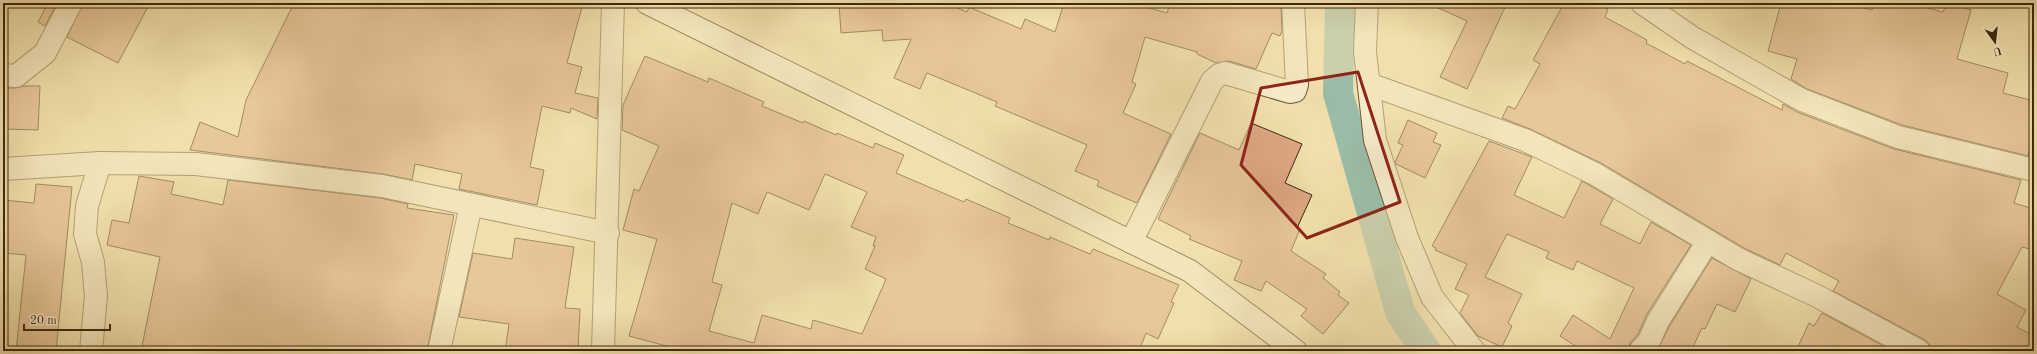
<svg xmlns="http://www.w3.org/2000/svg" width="2037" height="354" viewBox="0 0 2037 354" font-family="'Old Standard TT',serif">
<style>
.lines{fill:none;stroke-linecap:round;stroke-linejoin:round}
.canal{stroke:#9bbda8;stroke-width:30}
.building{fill:#dea985;stroke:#3e280b;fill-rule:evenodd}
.minor-casing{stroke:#6b5634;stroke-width:24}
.secondary-casing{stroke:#3e280b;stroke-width:24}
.minor{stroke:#f6ebca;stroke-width:22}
.secondary{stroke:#f6ebca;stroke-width:22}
.marked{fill:none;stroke:#8f2418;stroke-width:3;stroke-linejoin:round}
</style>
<rect width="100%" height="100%" fill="#f1e0ad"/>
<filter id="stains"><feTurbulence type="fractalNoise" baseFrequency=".005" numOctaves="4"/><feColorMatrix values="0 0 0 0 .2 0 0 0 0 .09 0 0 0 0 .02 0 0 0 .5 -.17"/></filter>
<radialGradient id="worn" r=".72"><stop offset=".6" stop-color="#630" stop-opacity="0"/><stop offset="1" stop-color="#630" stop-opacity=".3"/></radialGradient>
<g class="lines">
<path class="canal" d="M1340,3L1338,93L1400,312L1426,351"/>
</g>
<g class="building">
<path d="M48,3H57L45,26L38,22Z"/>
<path d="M83,3H150L118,63L67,37Z"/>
<path d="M294,3H583L567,63L582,67L575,93L598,98L597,119L571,108L570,113L542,106L530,167L544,170L537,205L459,189L462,174L415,164L412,180L383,174L190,150L200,122L238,137L246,100Z"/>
<path d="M839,3H946L967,12L969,7L1021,29L1025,19L1055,32L1064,3H1133L1167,13L1170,3H1281L1282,31L1280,36L1272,33L1256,69L1229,61L1216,63L1197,54V52L1145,37L1132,82L1136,84L1123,113L1171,134L1137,203L1097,186L1099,181L1075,171L1087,145L995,106L997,102L927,73L920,89L894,78L911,39L883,41L882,30L841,33Z"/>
<path d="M1427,3H1507L1467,89L1440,77L1467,21Z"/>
<path d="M1564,3H1596L1608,9L1605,17L1647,40L1646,43L1685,64L1687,61L1782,110L1783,104L1797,112L1894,149L2021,180L2014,203L2034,209V250L2022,247L1997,294L2026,310L2017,327L2034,336V351H1931L1930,345L1925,340L1833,291L1839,281L1786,253L1780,265L1744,248L1601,163L1530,129L1502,118L1508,106L1515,109L1540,64L1533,60Z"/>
<path d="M1781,3H1844L1872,10L1874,3H1909L1943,12L1947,3L1971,10L1957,59L2008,73L2003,93L2034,101V133L2028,156L1902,125L1807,89L1791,79L1797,59L1768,51Z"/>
<path d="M645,56L708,82L709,78L764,102L762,106L803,123L804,121L836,135L837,133L873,148L875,143L904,155L896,173L964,202L966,199L1010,218L1008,223L1049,240L1050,237L1090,254L1093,249L1179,285L1171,302L1174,303L1158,339L1146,333L1139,351H685L629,336L657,239L623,230L634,189L639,191L659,146L622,130L623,105ZM825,174L867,192L851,227L876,237L873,246H875L865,269L886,279L862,334L813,320L811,329L762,315L754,343L709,331L722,285L712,282L732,203L758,214L767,192L809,210Z"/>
<path d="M24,86H40L38,130L3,129V88H15Z"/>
<path d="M1408,120L1437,133L1433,142L1441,145L1425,178L1396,164L1395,162L1403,145L1398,143Z"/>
<path d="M1251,123L1302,144L1285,183L1312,195L1297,228L1300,229L1291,251L1326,274L1323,278L1340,292L1338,295L1349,303L1323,334L1301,316L1307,309L1266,281L1261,291L1234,280L1242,261L1189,239L1191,236L1158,219L1200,133L1239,150Z"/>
<path d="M1489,141L1532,157L1514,195L1564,218L1582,181L1613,199L1600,224L1640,244L1651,222L1691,245L1647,314L1638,334L1630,343L1628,351H1583L1560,336L1573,315L1610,339L1634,288L1577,261L1573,270L1546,258L1549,252L1507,234L1485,277L1522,294L1508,323L1512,326L1502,347L1478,336L1460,313L1469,295L1455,289L1467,264L1435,250L1436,248L1432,246Z"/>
<path d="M139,176L174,182L171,194L223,205L228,180L380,198L408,204L407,208L454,215L427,351H347L318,347L317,351H141L160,257L107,245L112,220L129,223Z"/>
<path d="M36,184L72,187L56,351H16L26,255L3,253V200L34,203Z"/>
<path d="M515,238L574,247L565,308L580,309L578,351H505L509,324L459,317L473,253L512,259Z"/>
<path d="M1712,258L1751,279L1735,312L1717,304L1705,329L1702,328L1691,351H1657L1669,327Z"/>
<path d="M1822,313L1893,351H1796L1809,323L1814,326Z"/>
</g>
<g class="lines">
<g class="minor-casing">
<g id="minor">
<path d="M1367,3L1365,52L1375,140L1407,238L1432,297L1474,351"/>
<path d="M1642,3L1693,38L1802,100L1898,137L2034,170"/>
<path d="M3,75L16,76L45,53L71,3"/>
<path d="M1369,84L1525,140L1595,174L1738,259L1817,296L1919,351"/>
<path d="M3,169L100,163L196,164L382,186L608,233"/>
<path d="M1131,242L1212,81L1219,75L1225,73L1290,92L1295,91L1297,85L1293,3"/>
<path d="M91,351L96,296L93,262L85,234L87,206L100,163"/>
<path d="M439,351L471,205"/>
<path d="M603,351L613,3"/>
<path d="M1640,351L1649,341L1658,321L1708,241"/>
</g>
</g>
<g class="secondary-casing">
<path id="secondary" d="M647,3L1190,271L1296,351"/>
</g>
<use href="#minor" class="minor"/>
<use href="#secondary" class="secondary"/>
</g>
<path d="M0 0H2037V354H0ZM1358,72L1400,202L1307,238L1241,165L1261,88Z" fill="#f1e0ad" fill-opacity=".55" fill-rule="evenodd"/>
<path class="marked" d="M1358,72L1400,202L1307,238L1241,165L1261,88Z"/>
<rect width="2037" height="354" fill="none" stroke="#f1e0ad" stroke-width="16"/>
<rect x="4" y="4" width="2029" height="346" fill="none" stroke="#3e280b" stroke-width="2"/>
<rect x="8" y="8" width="2021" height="338" fill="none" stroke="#3e280b"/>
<g transform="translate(1995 42) rotate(165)" stroke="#f6ebca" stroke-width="3" paint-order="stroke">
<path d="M0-3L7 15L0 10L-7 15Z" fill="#3e280b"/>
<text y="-6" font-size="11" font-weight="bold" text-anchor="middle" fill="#3e280b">U</text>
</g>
<path d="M24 324v6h86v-6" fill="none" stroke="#3e280b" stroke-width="2"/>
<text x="30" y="324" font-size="12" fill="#3e280b" stroke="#f6ebca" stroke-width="3" paint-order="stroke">20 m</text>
<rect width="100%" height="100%" filter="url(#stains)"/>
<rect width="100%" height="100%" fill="url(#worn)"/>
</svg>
